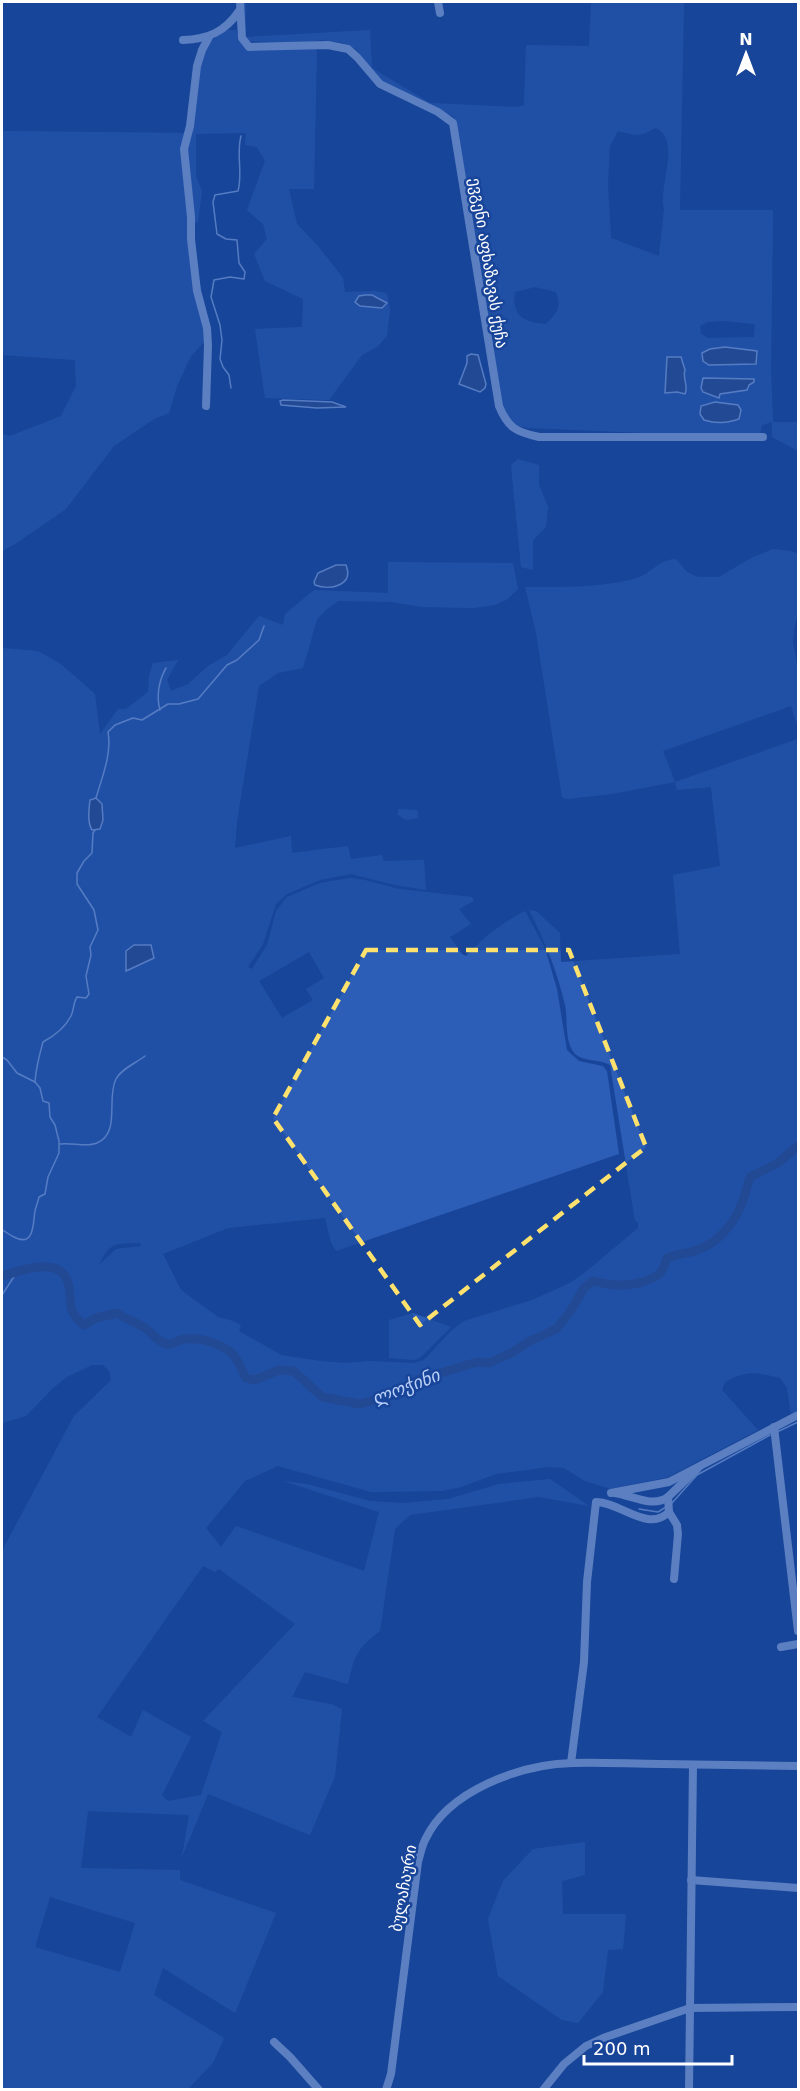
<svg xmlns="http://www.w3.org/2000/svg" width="800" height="2091" viewBox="0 0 800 2091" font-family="'DejaVu Sans','Noto Sans Georgian',sans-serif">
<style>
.green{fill:#2c5eb7;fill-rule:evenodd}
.water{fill:#2f4e8d;stroke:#a0bff3;stroke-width:1.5}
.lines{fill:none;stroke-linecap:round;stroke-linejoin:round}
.stream{stroke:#a0bff3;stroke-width:1.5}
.river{stroke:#2f4e8d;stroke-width:9}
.minor{stroke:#adc6f1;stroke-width:8}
.marked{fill:none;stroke:#ffe26d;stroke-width:4.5;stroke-dasharray:12 8;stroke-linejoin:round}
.labels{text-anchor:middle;stroke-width:5;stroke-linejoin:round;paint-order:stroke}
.street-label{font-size:16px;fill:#fff;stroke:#184599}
.water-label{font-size:18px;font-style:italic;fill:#bad0f8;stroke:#184599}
</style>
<rect width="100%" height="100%" fill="#184599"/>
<g class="green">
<path d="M243,2H246L245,37L370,30L372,68L430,103L517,107L524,105L526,45L589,46L591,2L684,3L680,210H773L771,371L773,422H798V451L772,437V422L762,425L760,434H669L529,428L512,425L502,405L454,117L422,103L383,83L356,49L343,43L321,40L307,43L249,41L245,37ZM656,128C682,140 658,187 664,209L659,256L611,238L608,184L610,146L618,131L634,135L643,134ZM535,287L556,292C562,309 557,312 546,324C524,322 511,316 515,292ZM724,321L755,324L754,337L708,338L701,334L700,326L708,322ZM682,363L685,370C682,378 689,386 685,394L677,392L665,393ZM715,402L726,423L701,406Z"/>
<path d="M226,30H236L238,37L245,47L317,46L314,189H289L297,224L318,246L343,278L345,292L375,291L387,293L390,310L387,336L377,347L362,355L329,400L265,398L255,329L302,327L303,299L265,281L254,254L267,239L263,224L247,210L265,161L257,147L245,145L246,133L196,134V177L202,191L198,222L193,223L199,280L206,308L204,342L191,356L177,386L169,413L154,419L114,446L66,509L15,544L2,551V434L10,436L61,416L76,386L75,360L2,355V131L190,133C195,126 195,115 195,106C197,79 198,43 226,30Z"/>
<path d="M518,459L539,465V485L548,507L546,527L533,540V570L521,567L511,465Z"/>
<path d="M773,549L791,551L798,554V615L795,624L793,642L798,670V728L791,706L663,751L675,782L798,739V1410L791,1414L787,1388L780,1378C756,1372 747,1370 725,1382L722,1390L758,1430L668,1477L611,1489L585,1481L564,1468L548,1467L496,1474L461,1487L442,1491L371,1492L278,1466L245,1481L206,1528L221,1547L236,1526L364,1571L379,1512L283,1481L307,1484L370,1501L403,1503L448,1499L499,1484L550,1479L589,1506L539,1497L410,1515L395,1529L380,1631C357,1648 354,1656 348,1684L305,1672L292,1697L331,1704L342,1709L335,1776L310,1835L208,1794L182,1857L189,1815L88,1811L81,1868L180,1870V1880L276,1913L235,2013L163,1968L154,1995L224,2038L213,2063L188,2089H2V1551L74,1416L111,1380L109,1371L103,1365H92L67,1377L53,1388L26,1416L2,1423V648L38,651L61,664L95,694L100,734L118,709H126L148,692L149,676L153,663L178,660L167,680L171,691L188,684L208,666L227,655L259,616L283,625L285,614L314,590L388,593V562L513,563L518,589L506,600L495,605L473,608L422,607L391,602L338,601L327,609L317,619L303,668L278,673L259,686L237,821L235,848L291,836L292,853L348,846L351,859L382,855L384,861L424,860L426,890L395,885L351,874L320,880L287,894L276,904L263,944L248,967L252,969L267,945L276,911L287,897L320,883L350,878L365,880L399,889L472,897L474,901L459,909L471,924L450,937L462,954L466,956C484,937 502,923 525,911L545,948L557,989L567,1050L579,1061L603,1066L607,1071L619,1154L336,1251L331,1242L325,1218L228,1228L163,1254L181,1290L218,1317L233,1321L241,1325L239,1331L281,1355L320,1361L346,1363L370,1361L414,1363L424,1360L451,1331L464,1321L532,1300L570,1283L588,1270L638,1228V1222L635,1221L610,1065C600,1059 584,1062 575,1054C564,1042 568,1019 565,1005C557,971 545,941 529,910L536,911L560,933L561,962L680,954L673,875L720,866L711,787L677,790L675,782L612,794L566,799L562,797L536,633L525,587C561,587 599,588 634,579C650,575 659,559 676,559L687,572L698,577H719L751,558ZM309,952L324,978L306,989L313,1000L282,1018L259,981ZM140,1243L141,1246L116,1249L99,1265C110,1241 116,1244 140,1243ZM203,1566L215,1572L219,1569L295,1624L203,1721L222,1732L201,1795L168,1801L162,1795L191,1737L143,1710L131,1737L97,1717ZM50,1897L135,1923L120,1972L35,1947Z"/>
<path d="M398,809L416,810L418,811V818L406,820L398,815Z"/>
<path d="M413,1313L451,1327L421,1357L415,1360L389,1358V1320Z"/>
<path d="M585,1842V1875L562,1881L563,1914H626L623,1949L608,1950L603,1992L578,2023L562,2020L498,1976L488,1919L503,1881L533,1849Z"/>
</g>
<g class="water">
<path d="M365,295H372L387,303L382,308L360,306L355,302L359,296Z"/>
<path d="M725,347L757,351L756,364L709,365L703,361L702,353L710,349Z"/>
<path d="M471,354L478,355L486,384L485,388L480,392L459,384L467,363V356Z"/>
<path d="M667,357H681L685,370C682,378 689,386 685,394L677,392L665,393Z"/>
<path d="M703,378L754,379V382L749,385L747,390L720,394L719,398L703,392L701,388Z"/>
<path d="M283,400L332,402L346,407L317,408L281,405L280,401Z"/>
<path d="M715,402L738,405L741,410L739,419C726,423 717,424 704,420L700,414L701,406Z"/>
<path d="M336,565H346C354,585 331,591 315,585L314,582L318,573Z"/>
<path d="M96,798L102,804L103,820L100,829L92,830C87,822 89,809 90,800Z"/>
<path d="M134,945H151L154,958L126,971V951Z"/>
</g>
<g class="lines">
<g class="stream">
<path d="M231,388L229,375L223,367L220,359L222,340L220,325L211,297L214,280L230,277L244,279L245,272L239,263L237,240L226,239L217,234L213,202L215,195L238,191C243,173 236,154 241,136"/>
<path d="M160,710C156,696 159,680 166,668"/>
<path d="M96,798C102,777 112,754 108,732L115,725L133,718L142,720L168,704H179L198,699L227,665L237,660L259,640L264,626"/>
<path d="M2,1057L7,1060L17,1073L35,1082L40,1088L43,1101L49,1103L50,1117L55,1125L59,1141V1153L48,1177L45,1194L39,1197C38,1202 36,1206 35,1211C33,1222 35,1248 14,1237C9,1235 7,1232 2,1230"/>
<path d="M35,1082C36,1067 39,1056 43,1042C54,1036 65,1028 71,1016C74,1010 73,1003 77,997L86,998L89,994L86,976L91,955L90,947L98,930L94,910L77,884V873L84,861L92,853L93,833L95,830"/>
<path d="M60,1144C73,1142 85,1148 97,1143C121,1133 106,1098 116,1079C121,1069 136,1063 145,1056"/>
<path d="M2,1295L17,1272"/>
<path d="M777,1432L798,1422"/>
<path d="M672,1503L697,1475L770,1435"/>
<path d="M639,1509L658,1512L666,1507"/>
</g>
<path class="river" d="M2,1276C23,1270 64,1254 69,1287C72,1306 67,1311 84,1325L96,1318L117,1313C125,1319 138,1323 145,1328C153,1333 158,1343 168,1344C174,1345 179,1339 185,1339C202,1337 230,1345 238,1362C241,1367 243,1373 246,1378L254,1380L279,1370L294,1371L322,1397L360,1404L402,1393L417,1380L477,1362L489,1363L513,1352L528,1342L556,1329L570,1312L584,1288L593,1281C615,1287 639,1287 658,1275C663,1272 665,1263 667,1258C676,1254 685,1254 694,1251C716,1245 734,1225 742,1203C745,1195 747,1186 750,1177L778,1163L798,1146"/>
<g class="minor">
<path d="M240,2L242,38L249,47L328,45L348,49L357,57L380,84L438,112L453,123L499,406C508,428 516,432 539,437H763"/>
<path d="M438,2L440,13"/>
<path d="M183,40C208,39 225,32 239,11"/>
<path d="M206,406L208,345L207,328L197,291L191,239V217L184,149L190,126L197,66L202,50L209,37"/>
<path d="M774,1427L798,1631"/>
<path d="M611,1493L669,1482L798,1415"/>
<path d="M615,1493C633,1496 653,1508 668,1497"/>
<path d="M669,1512L677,1525L678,1534L674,1579"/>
<path d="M781,1647L798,1644"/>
<path d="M571,1763L584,1662L587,1582L596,1502C620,1502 648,1533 669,1512L668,1497L698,1468"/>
<path d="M691,1880L798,1888"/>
<path d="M274,2042L290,2057L319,2090"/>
<path d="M386,2090L391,2074L418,1862C420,1855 422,1846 425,1840C448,1790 522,1764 573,1763C602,1762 632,1764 661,1764C707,1765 753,1765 798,1766"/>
<path d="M543,2090L564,2064L586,2046L603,2038L690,2008L798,2007"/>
<path d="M689,2090L693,1765"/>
</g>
</g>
<path d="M0 0H800V2091H0ZM366,950H569L646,1147L420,1325L273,1118Z" fill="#184599" fill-opacity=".55" fill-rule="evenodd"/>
<path class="marked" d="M366,950H569L646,1147L420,1325L273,1118Z"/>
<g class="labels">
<g class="street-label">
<text transform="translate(489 263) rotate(81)" y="6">ევგენი აფხაზავას ქუჩა</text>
<text transform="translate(403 1888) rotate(-80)" y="6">ბულაჩაური</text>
</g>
<g class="water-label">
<text transform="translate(406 1387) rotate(-21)" y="6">ლოჭინი</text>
</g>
</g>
<rect width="800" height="2091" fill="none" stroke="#ffffff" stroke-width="6"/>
<g transform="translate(746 54)" stroke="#184599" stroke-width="4.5" paint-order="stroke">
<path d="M0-4.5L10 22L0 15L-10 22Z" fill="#ffffff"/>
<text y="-9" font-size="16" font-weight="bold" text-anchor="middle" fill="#ffffff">N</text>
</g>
<path d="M584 2055v9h148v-9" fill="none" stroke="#ffffff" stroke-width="3"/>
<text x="593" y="2055" font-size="18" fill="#ffffff" stroke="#184599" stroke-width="4.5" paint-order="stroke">200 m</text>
</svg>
